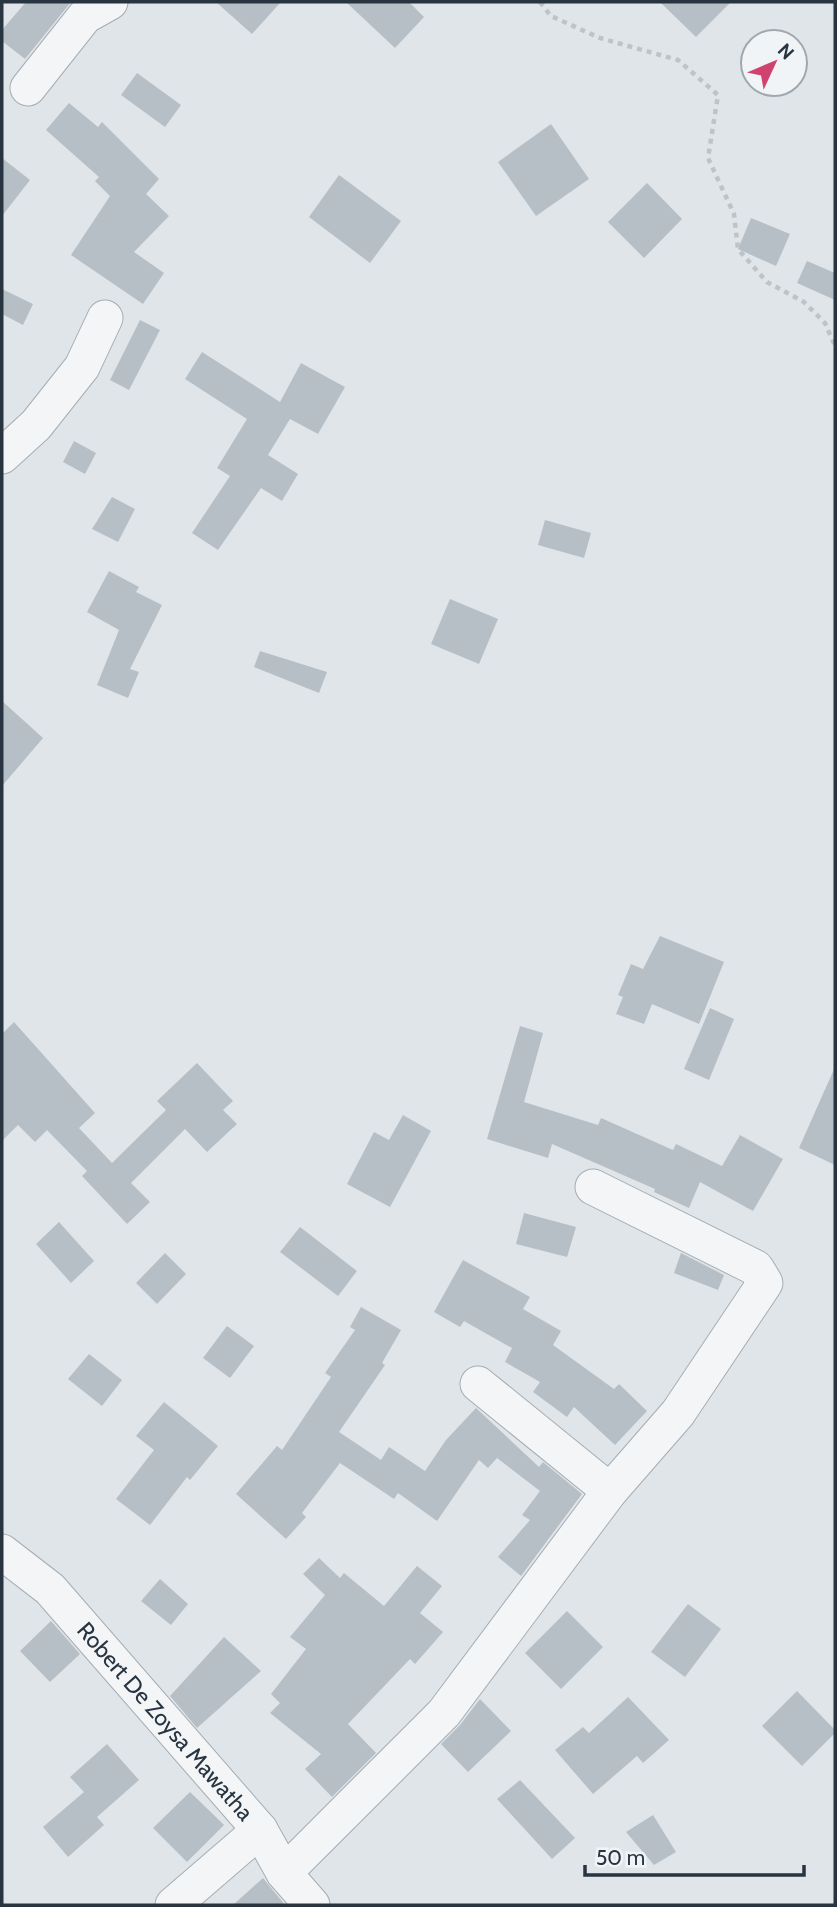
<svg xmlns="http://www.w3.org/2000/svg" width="837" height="1907" viewBox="0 0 837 1907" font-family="Cabin,sans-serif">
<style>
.building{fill:#b7bfc6}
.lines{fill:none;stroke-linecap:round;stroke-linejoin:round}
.minor-casing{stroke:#a5adb3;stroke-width:37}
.path{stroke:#bec3c8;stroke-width:4.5;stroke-dasharray:5 5;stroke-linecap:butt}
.minor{stroke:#f3f5f7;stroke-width:35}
.labels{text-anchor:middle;stroke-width:6;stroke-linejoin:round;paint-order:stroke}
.street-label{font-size:23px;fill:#283541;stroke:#f0f4f7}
</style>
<rect width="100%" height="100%" fill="#e0e5e9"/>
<g class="building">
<path d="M26,2H71L25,59L2,41V30Z"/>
<path d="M216,2H281L252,34Z"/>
<path d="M346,2H409L424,17L395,48Z"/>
<path d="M660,2H731L696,37Z"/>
<path d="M137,73L181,105L165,127L121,95Z"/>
<path d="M69,103L98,127L102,122L159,179L146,194L169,216L134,252L164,273L143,304L71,255L110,196L95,181L99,177L46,130Z"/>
<path d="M551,124L589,179L536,216L498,162Z"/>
<path d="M2,158L30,180L2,216Z"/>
<path d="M339,175L401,221L370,263L309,217Z"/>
<path d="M647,183L682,219L644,258L608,222Z"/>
<path d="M751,218L790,234L776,266L738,249Z"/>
<path d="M807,261L835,273V300L797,283Z"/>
<path d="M2,289L33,304L23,325L2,314Z"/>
<path d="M140,320L160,330L129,390L110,380Z"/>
<path d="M202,352L280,402L301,363L345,387L318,434L290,419L268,455L298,474L282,501L261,488L218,550L192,533L230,476L217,468L247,419L185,379Z"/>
<path d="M74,441L96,453L85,474L63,462Z"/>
<path d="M112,497L135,509L118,542L92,529Z"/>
<path d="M545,520L591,533L584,558L538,545Z"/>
<path d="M109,571L139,587L136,592L162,605L130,669L139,672L128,698L97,685L119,630L87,612Z"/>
<path d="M450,599L498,619L479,664L431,644Z"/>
<path d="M260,651L327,672L319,693L254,667Z"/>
<path d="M2,701L43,738L2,786Z"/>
<path d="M660,936L724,962L699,1024L652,1004L644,1024L616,1014L623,997L618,995L631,964L643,969Z"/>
<path d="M710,1008L734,1019L709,1080L684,1069Z"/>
<path d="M14,1022L95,1113L79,1128L112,1163L166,1110L157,1101L197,1063L233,1101L223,1110L237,1124L207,1152L185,1129L131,1183L150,1202L127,1224L82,1176L87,1171L47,1130L35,1142L18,1125L2,1141V1034Z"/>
<path d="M520,1026L543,1033L524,1102L598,1125L601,1118L673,1150L676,1144L722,1166L740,1135L783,1159L753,1211L700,1182L689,1208L654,1192L655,1189L552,1144L548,1158L487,1139Z"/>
<path d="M835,1067V1165L799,1148Z"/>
<path d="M403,1115L431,1131L390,1207L347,1184L374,1132L389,1140Z"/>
<path d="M524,1213L576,1227L567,1257L516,1244Z"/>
<path d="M59,1222L94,1261L71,1283L36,1244Z"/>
<path d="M300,1227L357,1271L338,1296L280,1252Z"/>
<path d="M165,1253L186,1274L157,1304L136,1283Z"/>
<path d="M681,1253L724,1275L718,1290L674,1273Z"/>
<path d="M463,1260L530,1297L523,1309L561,1331L553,1345L614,1389L619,1384L647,1411L615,1445L574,1407L567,1417L533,1392L540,1382L505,1362L512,1348L464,1321L460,1327L434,1312Z"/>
<path d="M361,1307L401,1330L382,1363L385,1365L339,1432L381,1460L389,1447L425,1471L446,1440L476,1408L539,1467L543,1462L582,1494L521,1576L498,1557L530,1520L522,1515L540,1491L497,1458L488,1468L479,1460L437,1521L398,1493L394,1499L340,1463L302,1513L306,1517L286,1539L236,1494L277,1446L282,1450L331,1377L325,1373L355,1330L350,1327Z"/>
<path d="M227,1326L254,1346L230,1378L203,1358Z"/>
<path d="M89,1354L122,1380L102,1406L68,1379Z"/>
<path d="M164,1402L218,1446L190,1480L187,1477L150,1525L116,1499L154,1450L136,1436Z"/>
<path d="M319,1558L340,1578L344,1573L384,1606L417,1566L442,1586L420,1613L443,1632L415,1664L410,1659L348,1724L376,1753L332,1797L305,1769L321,1754L270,1713L280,1703L271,1694L306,1649L290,1637L325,1595L303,1574Z"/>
<path d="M160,1579L188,1604L171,1625L141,1601Z"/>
<path d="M688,1604L721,1629L685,1677L651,1652Z"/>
<path d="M567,1611L603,1647L561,1689L525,1653Z"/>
<path d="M51,1621L80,1654L50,1682L20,1651Z"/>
<path d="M224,1637L261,1671L197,1728L170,1696Z"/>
<path d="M797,1691L835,1730V1733L802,1766L762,1726Z"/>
<path d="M628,1697L669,1740L643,1763L637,1756L593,1794L555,1750L583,1727L589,1733Z"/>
<path d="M480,1699L511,1731L468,1772L441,1744L460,1725Z"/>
<path d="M107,1744L139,1780L97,1817L104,1825L68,1857L43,1827L84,1792L70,1777Z"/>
<path d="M520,1780L575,1838L552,1859L497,1799Z"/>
<path d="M190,1792L224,1825L187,1862L153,1828Z"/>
<path d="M653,1815L676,1852L654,1865L626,1832Z"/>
<path d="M263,1878L285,1905H233Z"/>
</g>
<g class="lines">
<g class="minor-casing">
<g id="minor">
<path d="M28,88L85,16L110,2"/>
<path d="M2,456L36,425L82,367L105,318"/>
<path d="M478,1384L610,1491"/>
<path id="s1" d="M2,1552L50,1589L260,1830L284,1873L312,1905"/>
<path d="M284,1873L444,1713L610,1491L678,1413L765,1283L756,1268L593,1187"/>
<path d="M173,1905L260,1830"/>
</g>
</g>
<path class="path" d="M540,2L551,16L600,38L678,60L718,95L708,158L734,214L738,249L767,282L804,302L825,323L835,346"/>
<use href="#minor" class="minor"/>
</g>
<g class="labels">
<g class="street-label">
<text dy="8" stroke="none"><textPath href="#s1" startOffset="236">Robert De Zoysa Mawatha</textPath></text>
</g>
</g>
<rect width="837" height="1907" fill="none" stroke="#283541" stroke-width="7"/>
<g transform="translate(774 63) rotate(46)"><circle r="33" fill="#f0f4f7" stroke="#a0a8ae" stroke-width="2"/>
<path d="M0-5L12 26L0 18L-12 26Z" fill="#d0436f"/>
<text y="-10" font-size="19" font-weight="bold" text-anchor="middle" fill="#283541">N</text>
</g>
<path d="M585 1865v10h219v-10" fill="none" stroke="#283541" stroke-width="3.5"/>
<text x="596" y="1865" font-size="21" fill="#283541" stroke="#f0f4f7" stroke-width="5" paint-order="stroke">50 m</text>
</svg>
